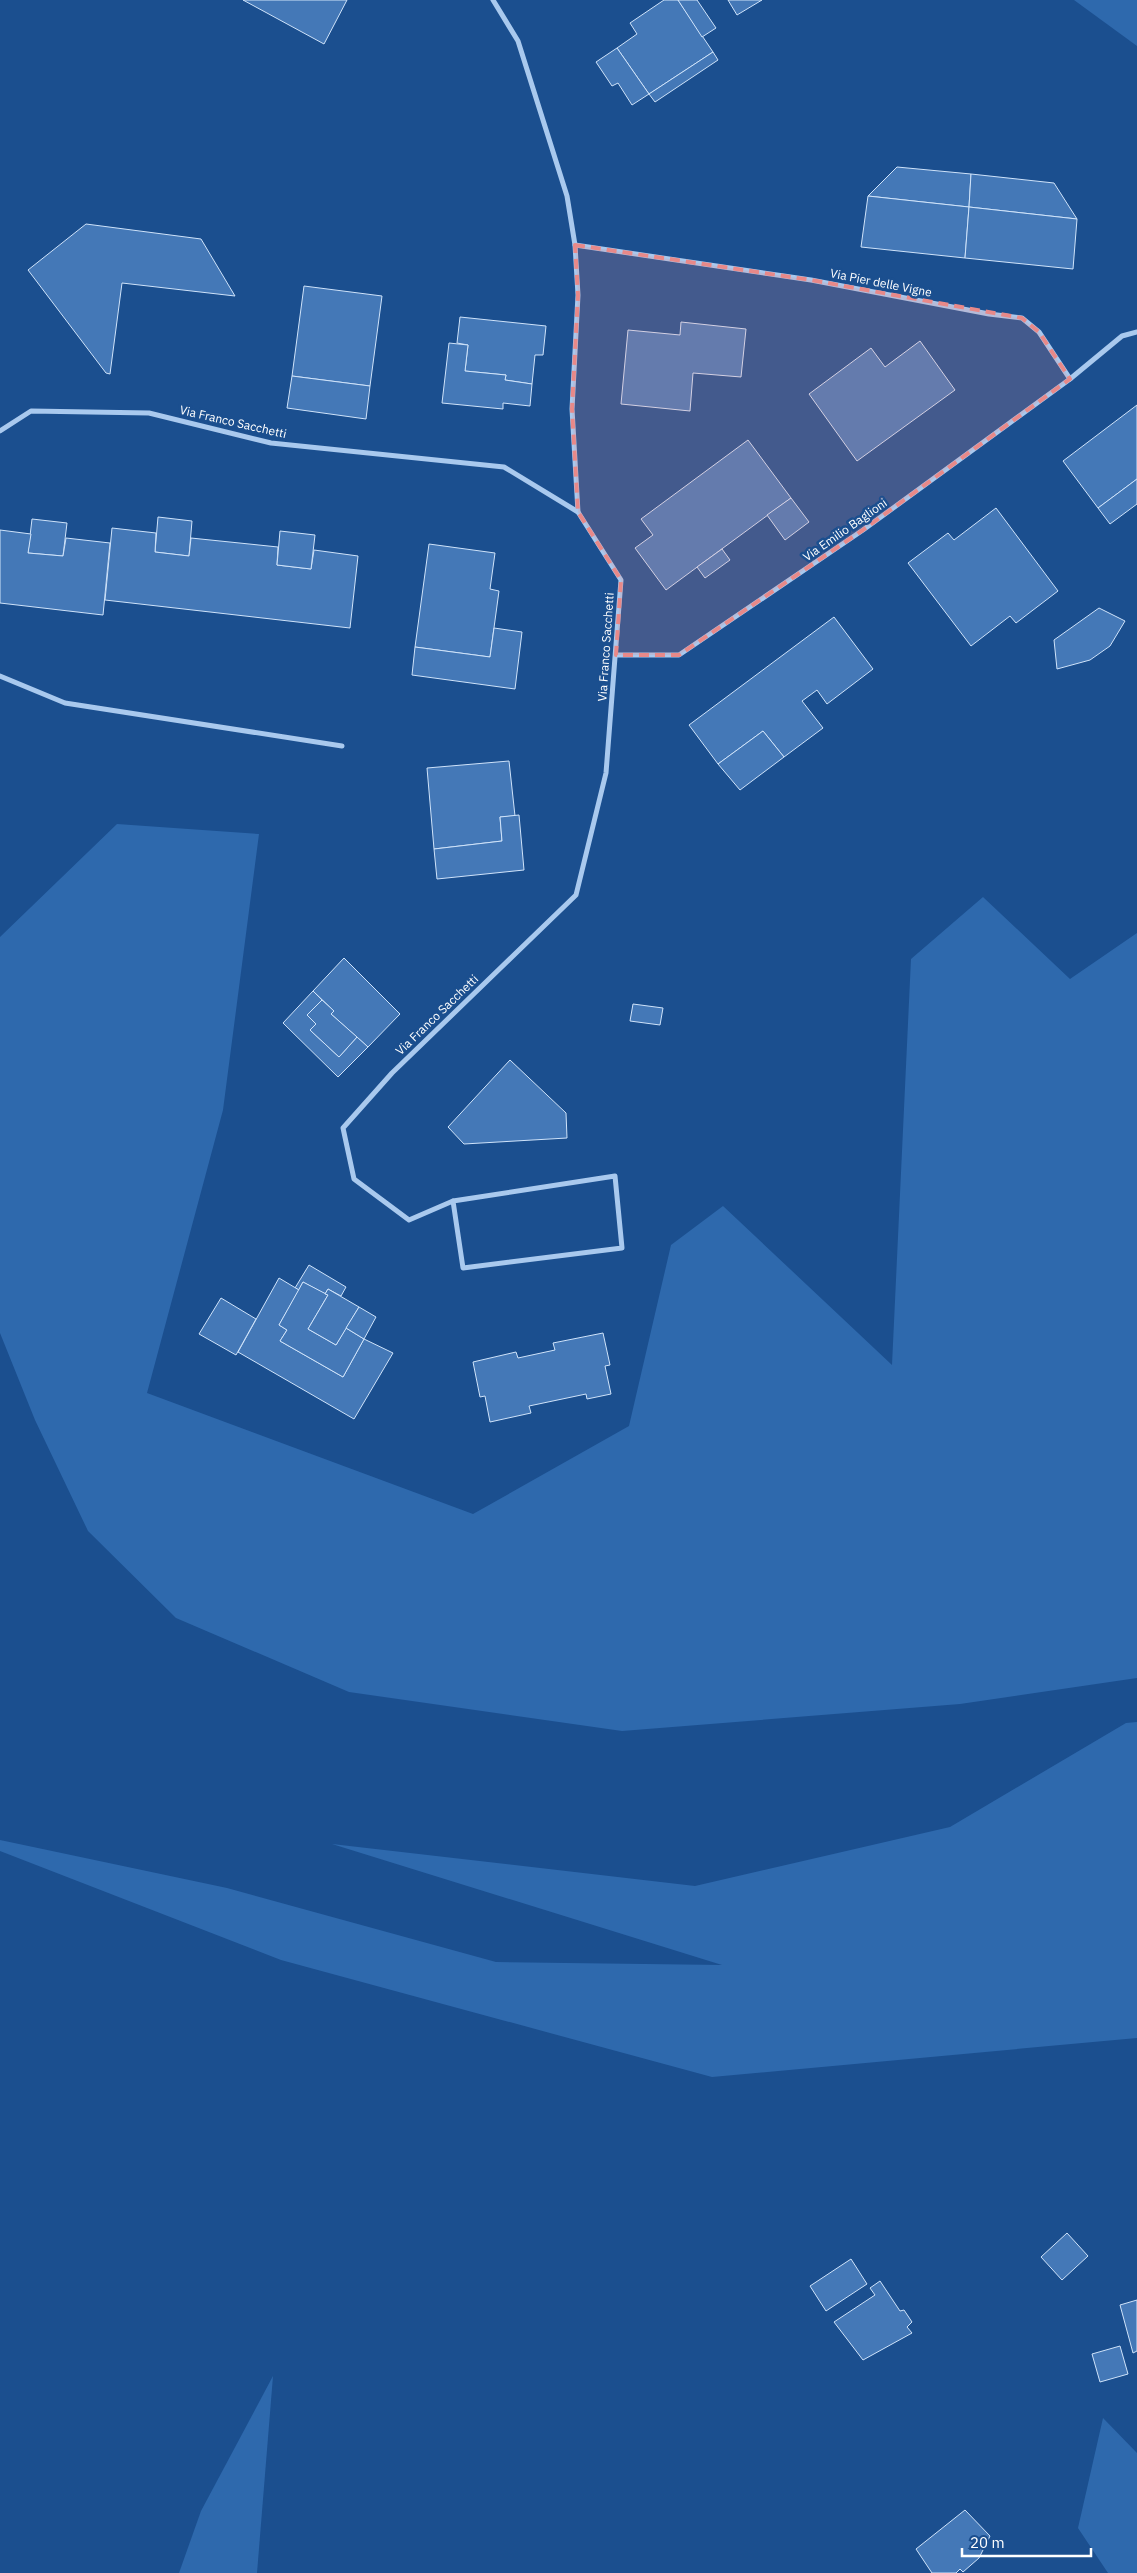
<svg xmlns="http://www.w3.org/2000/svg" width="1137" height="2573" viewBox="0 0 1137 2573" font-family="'IBM Plex Sans',sans-serif">
<style>
.green{fill:#2e69ad}
.building{fill:#4478b7;stroke:#cfe3fa}
.lines{fill:none;stroke-linecap:round;stroke-linejoin:round}
.minor{stroke:#a9c9ee;stroke-width:5}
.marked{fill:#e88989;fill-opacity:0.2;stroke:#e88989;stroke-width:4;stroke-dasharray:10 6;stroke-linejoin:round}
.labels{text-anchor:middle;stroke-width:5;stroke-linejoin:round;paint-order:stroke}
.street-label{font-size:12px;fill:#fff;stroke:#1b4f8f}
</style>
<rect width="100%" height="100%" fill="#1b4f8f"/>
<g class="green">
<path d="M1074,0H1137V46Z"/>
<path d="M117,824L259,834L223,1110L147,1393L473,1514L629,1426L671,1245L723,1206L892,1365L911,959L983,897L1070,979L1137,933V1678L960,1704L622,1731L349,1692L176,1618L88,1531L35,1420L0,1333V937Z"/>
<path d="M1137,1722V2038L712,2077L281,1960L0,1851V1840L227,1888L496,1962L722,1965L332,1844L695,1886L950,1827L1126,1723Z"/>
<path d="M273,2376L257,2573H179L201,2511Z"/>
<path d="M1103,2418L1137,2453V2573H1108L1078,2528Z"/>
</g>
<g class="building">
<path d="M243,0H347L324,44Z"/>
<path d="M664,0H678L713,52L649,94L617,48L637,34L630,23Z"/>
<path d="M678,0H697L716,28L702,37Z"/>
<path d="M728,0H762L737,15Z"/>
<path d="M617,48L649,94L632,105L618,83L612,86L596,62Z"/>
<path d="M713,52L718,60L655,102L649,94Z"/>
<path d="M897,167L971,174L969,207L868,196Z"/>
<path d="M971,174L1054,183L1077,219L969,207Z"/>
<path d="M868,196L969,207L965,258L861,247Z"/>
<path d="M969,207L1077,219L1073,269L965,258Z"/>
<path d="M86,224L201,239L235,296L122,283L110,374L106,373L28,270Z"/>
<path d="M304,286L382,296L370,386L292,376Z"/>
<path d="M460,317L546,326L543,355H535L532,384L505,380L506,375L465,371L468,345L457,343Z"/>
<path d="M681,322L746,329L741,377L693,373L690,411L621,404L628,330L680,335Z"/>
<path d="M920,341L955,390L857,461L809,394L871,348L885,367Z"/>
<path d="M449,343L468,345L465,371L506,375L505,380L532,384L530,406L503,403V409L442,403Z"/>
<path d="M292,376L370,386L366,419L287,408Z"/>
<path d="M1137,405V479L1098,508L1063,461Z"/>
<path d="M748,440L791,498L666,590L635,548L653,535L641,519Z"/>
<path d="M1137,479V504L1110,524L1098,508Z"/>
<path d="M791,498L809,522L785,540L767,515Z"/>
<path d="M996,508L1058,591L1016,623L1010,616L971,646L908,563L948,533L954,540Z"/>
<path d="M158,517L192,521L189,556L155,552Z"/>
<path d="M32,519L67,523L63,556L28,553Z"/>
<path d="M112,528L156,533L155,552L189,556L191,538L278,547L277,565L311,569L314,550L358,556L350,628L105,600Z"/>
<path d="M0,530L31,534L28,553L63,556L66,538L110,543L103,615L0,603Z"/>
<path d="M280,531L315,535L311,569L277,565Z"/>
<path d="M429,544L495,553L490,589L499,591L490,657L415,647Z"/>
<path d="M722,549L730,560L705,578L697,567Z"/>
<path d="M1099,608L1125,621L1110,646L1090,660L1057,669L1054,640Z"/>
<path d="M834,617L873,669L827,704L817,690L802,701L823,728L784,757L763,731L718,764L689,725Z"/>
<path d="M494,628L522,632L515,689L412,675L415,647L490,657Z"/>
<path d="M763,731L784,757L740,790L718,764Z"/>
<path d="M509,761L515,816L500,817L502,841L434,849L427,768Z"/>
<path d="M519,815L524,870L437,879L434,849L502,841L500,817Z"/>
<path d="M344,958L400,1014L368,1047L331,1014L334,1011L313,991Z"/>
<path d="M313,991L322,1000L307,1015L316,1024L310,1030L339,1057L357,1037L368,1047L338,1077L283,1023Z"/>
<path d="M322,1000L334,1011L331,1014L357,1037L339,1057L310,1030L316,1024L307,1015Z"/>
<path d="M633,1004L663,1008L660,1025L630,1021Z"/>
<path d="M510,1060L566,1113L567,1138L464,1144L448,1127Z"/>
<path d="M309,1265L346,1287L341,1296L328,1289L325,1294L303,1282L299,1290L295,1288Z"/>
<path d="M279,1278L299,1290L279,1325L287,1330L280,1341L343,1377L364,1339L393,1353L354,1419L238,1352Z"/>
<path d="M303,1282L328,1295L308,1329L336,1345L346,1328L364,1339L343,1377L280,1341L287,1330L279,1325Z"/>
<path d="M328,1289L359,1307L336,1345L308,1329L328,1295L325,1294Z"/>
<path d="M221,1298L256,1319L236,1355L199,1334Z"/>
<path d="M359,1307L376,1317L364,1339L346,1328Z"/>
<path d="M603,1333L610,1365L605,1366L611,1394L587,1399L586,1394L529,1406L531,1413L490,1422L485,1396L480,1397L473,1362L516,1352L518,1358L555,1350L553,1343Z"/>
<path d="M1067,2233L1088,2256L1062,2280L1041,2257Z"/>
<path d="M851,2259L867,2284L826,2311L810,2286Z"/>
<path d="M880,2281L900,2311L904,2310L912,2322L907,2327L912,2333L863,2360L834,2322L875,2295L870,2288Z"/>
<path d="M1137,2300V2351L1133,2353L1120,2305Z"/>
<path d="M1120,2346L1128,2374L1100,2382L1092,2354Z"/>
<path d="M965,2510L990,2536L979,2558L963,2572L960,2569L956,2573H932L916,2549Z"/>
</g>
<g class="lines">
<g class="minor">
<path d="M493,0L518,41L567,196L575,245L578,295L572,409L578,512"/>
<path d="M575,245L811,280L989,314L1022,318L1039,332L1070,379"/>
<path d="M0,431L31,411L149,413L271,443L504,467L578,512L621,580L606,773L576,895L392,1073L343,1128L354,1179L409,1220L453,1201"/>
<path d="M616,655H679L863,530L1070,379L1122,336L1137,332"/>
<path d="M0,676L65,703L342,746"/>
<path d="M615,1176L622,1248L463,1268L453,1201Z"/>
</g>
</g>
<path class="marked" d="M575,245L811,280L1022,318L1039,332L1070,379L863,530L679,655H616L621,580L578,512L572,409L578,295Z"/>
<g class="labels">
<g class="street-label">
<text transform="translate(881 283) rotate(11)" y="4">Via Pier delle Vigne</text>
<text transform="translate(233 422) rotate(13)" y="4">Via Franco Sacchetti</text>
<text transform="translate(845 530) rotate(-35)" y="4">Via Emilio Baglioni</text>
<text transform="translate(606 647) rotate(-86)" y="4">Via Franco Sacchetti</text>
<text transform="translate(437 1015) rotate(-44)" y="4">Via Franco Sacchetti</text>
</g>
</g>
<path d="M962 2548v8h129v-8" fill="none" stroke="#ffffff" stroke-width="2.5"/>
<text x="970" y="2548" font-size="15" fill="#ffffff" stroke="#1b4f8f" stroke-width="4" paint-order="stroke">20 m</text>
</svg>
